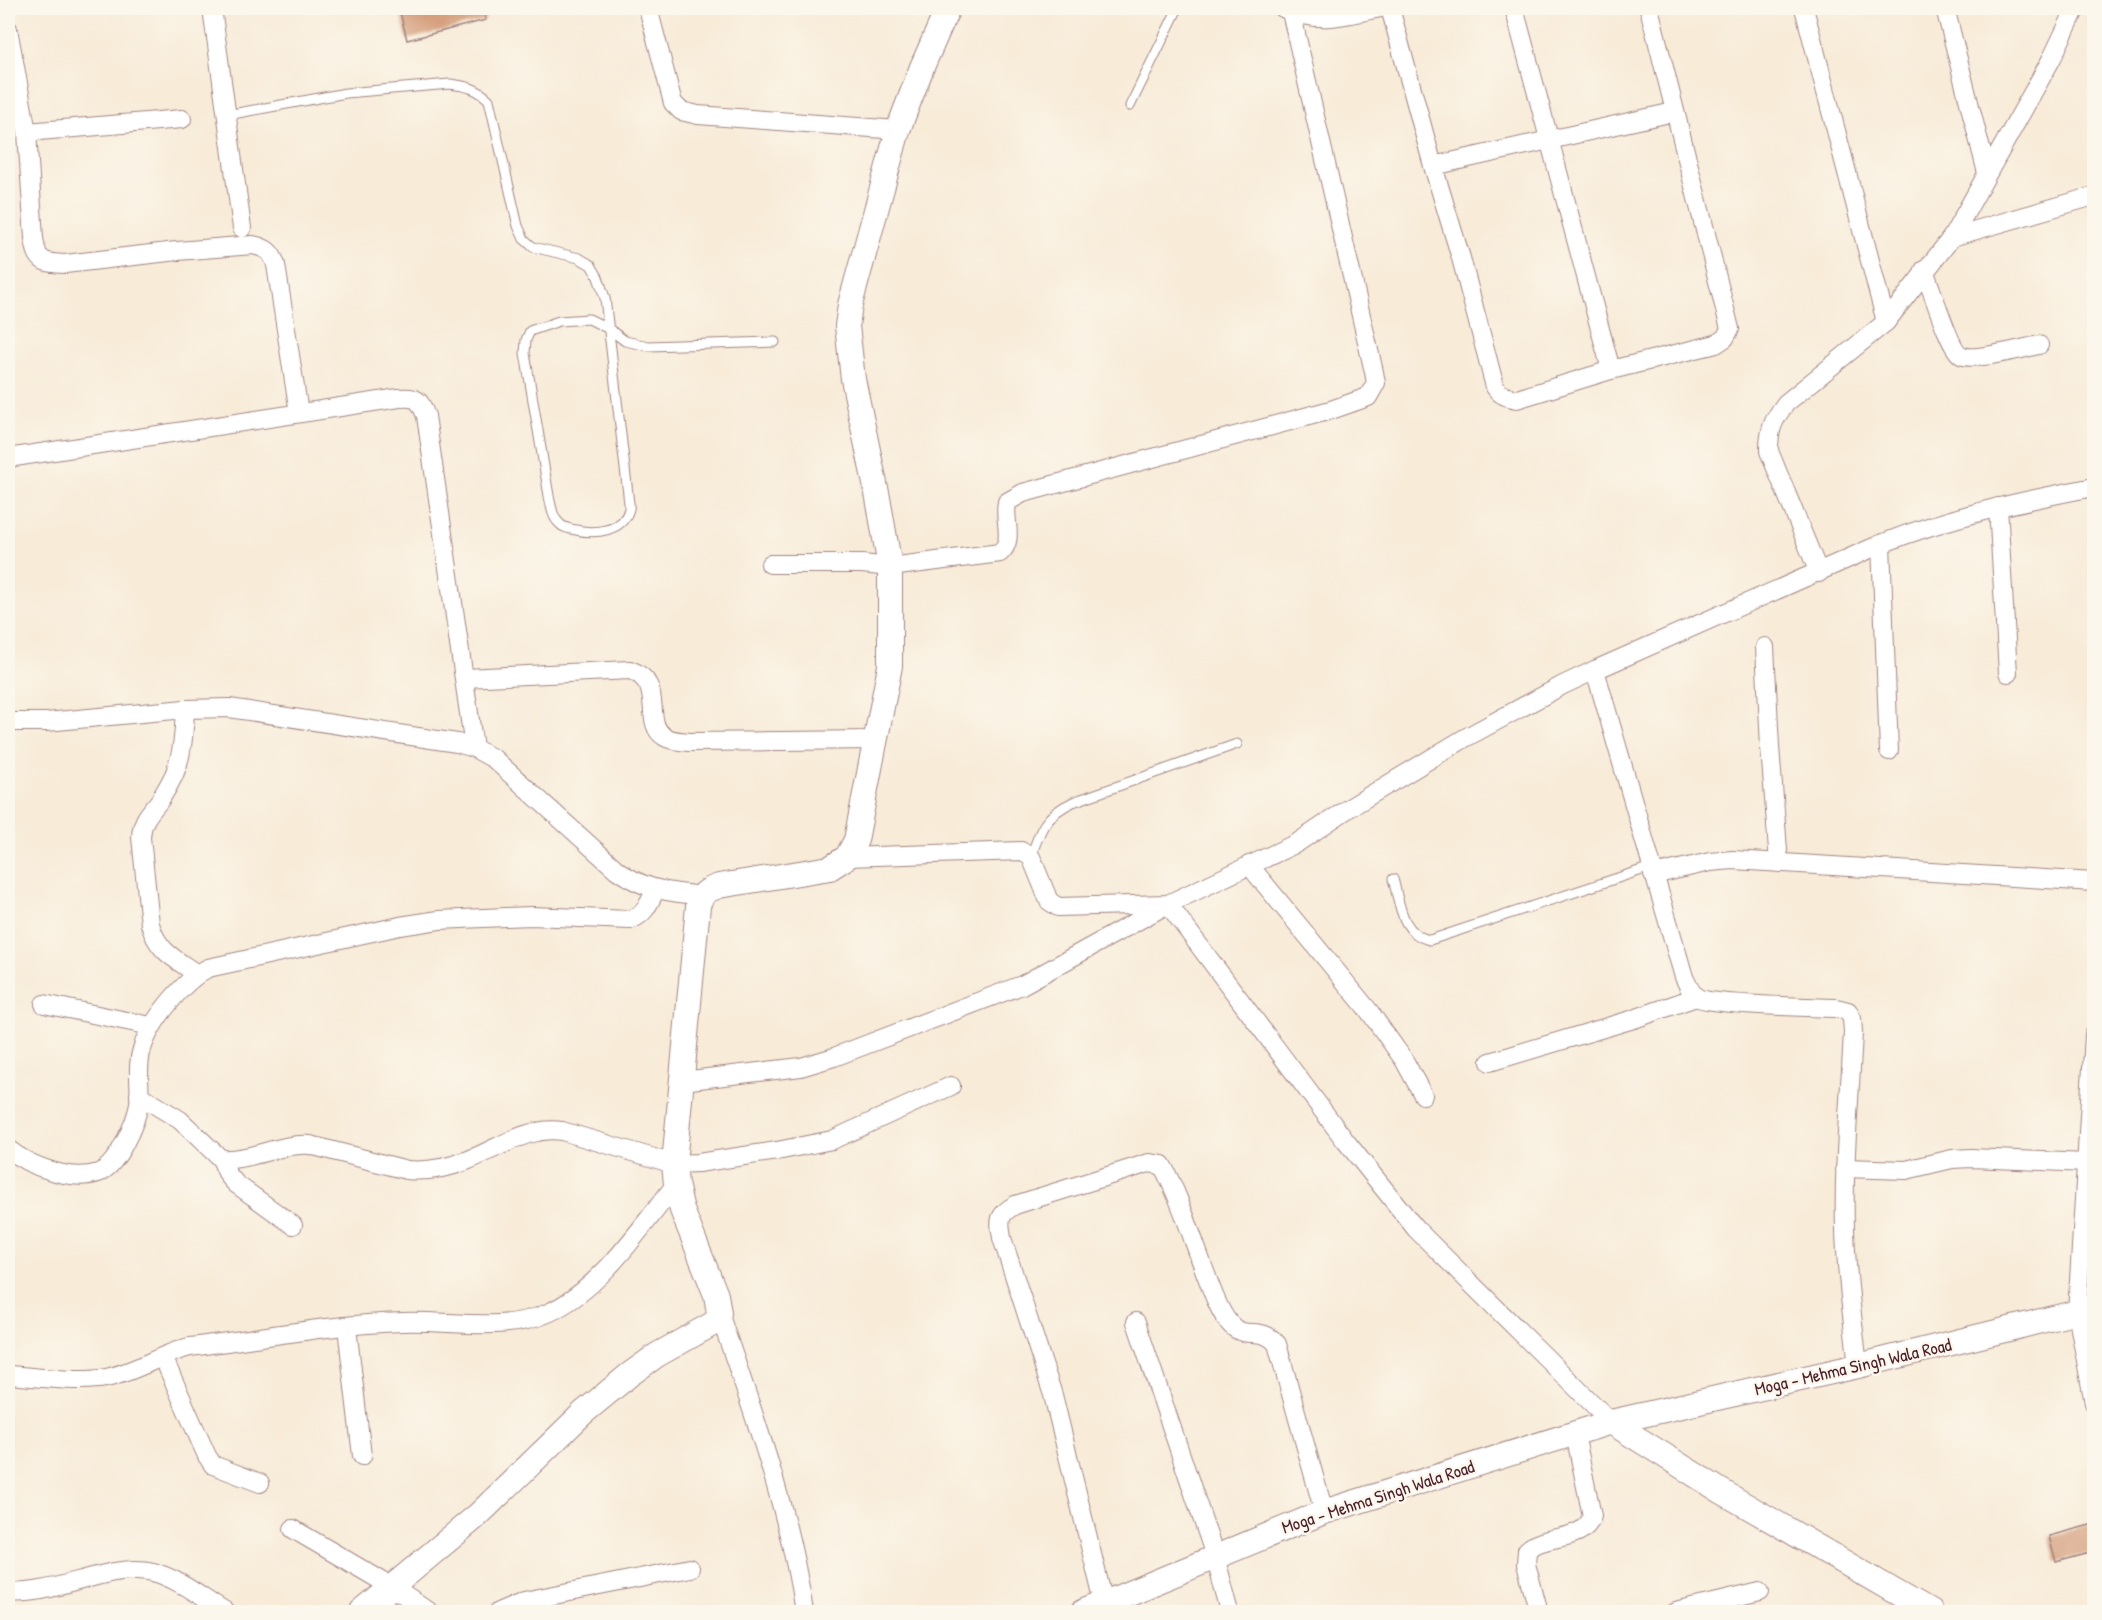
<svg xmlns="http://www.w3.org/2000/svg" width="2102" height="1620" viewBox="0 0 2102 1620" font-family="'Patrick Hand',sans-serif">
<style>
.building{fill:#d6a07f}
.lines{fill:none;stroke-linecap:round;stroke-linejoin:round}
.service-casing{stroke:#a18582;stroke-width:11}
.minor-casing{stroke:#a18582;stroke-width:20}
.tertiary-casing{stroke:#a18582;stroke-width:26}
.service{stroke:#fff;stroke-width:9}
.minor{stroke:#fff;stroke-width:18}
.tertiary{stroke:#fff;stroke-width:24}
.labels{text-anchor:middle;stroke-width:5;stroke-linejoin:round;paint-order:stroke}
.street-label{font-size:18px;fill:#4a1f2b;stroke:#fbf7ec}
</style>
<rect width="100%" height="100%" fill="#fbf7ec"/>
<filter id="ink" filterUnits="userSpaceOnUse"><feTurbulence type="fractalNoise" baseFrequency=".0167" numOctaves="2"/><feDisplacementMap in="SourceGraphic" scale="12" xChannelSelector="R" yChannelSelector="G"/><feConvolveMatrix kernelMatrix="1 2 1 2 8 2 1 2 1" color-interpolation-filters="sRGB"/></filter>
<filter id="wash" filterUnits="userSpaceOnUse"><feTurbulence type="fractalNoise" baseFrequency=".008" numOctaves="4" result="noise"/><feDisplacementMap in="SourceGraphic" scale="24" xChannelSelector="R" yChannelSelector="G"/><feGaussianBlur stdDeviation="1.35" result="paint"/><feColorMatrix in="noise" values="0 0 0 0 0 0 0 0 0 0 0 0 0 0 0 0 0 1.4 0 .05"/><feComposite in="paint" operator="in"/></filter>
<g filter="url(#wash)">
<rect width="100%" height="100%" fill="#f8ebd8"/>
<g id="blocks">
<g class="building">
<path d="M399,8H483L486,20L407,40Z"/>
<path d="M8,75L13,107L17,108L19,122L13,124L15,142L8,143Z"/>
<path d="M2094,1524V1552L2056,1562L2049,1536Z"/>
</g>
</g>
</g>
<g filter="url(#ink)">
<use href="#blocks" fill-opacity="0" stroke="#a18582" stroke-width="1.5"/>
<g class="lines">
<g class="service-casing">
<g id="service">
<path d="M1130,106L1178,8"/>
<path d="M227,115L346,93L450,84C466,86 477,88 489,100L518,226L524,239L533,247L579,258L591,265L598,277L605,298L628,494C628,499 630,505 629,509C623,532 595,534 576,530C570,529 563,528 559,523C552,517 551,505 549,496L525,353L526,340L530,331L559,321L589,319L609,329L625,341L648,346L775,342"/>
<path d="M1031,857C1040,829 1045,815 1073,802L1237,744"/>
<path d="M1393,879C1400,904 1401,934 1430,940L1651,867"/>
</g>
</g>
<g class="minor-casing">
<g id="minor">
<path d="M212,8L242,228"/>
<path d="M648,8L673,103L681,111L698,115L898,130"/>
<path d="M1283,8C1321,25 1343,15 1381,8"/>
<path d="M1390,8L1433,166L1461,258L1495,387C1501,396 1507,397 1517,399L1611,370L1716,344L1725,338L1730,329L1649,8"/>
<path d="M1514,8L1611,370"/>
<path d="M1804,8L1886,322"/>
<path d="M1945,8L1987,173"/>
<path d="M8,29L27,132L34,238C37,262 43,263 65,264L177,251L253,245C267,248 272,252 276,265L299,413"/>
<path d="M27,132L182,119"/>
<path d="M1433,166L1674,112"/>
<path d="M1952,237L2094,196"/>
<path d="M1924,270C1930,284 1950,350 1961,355C1972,362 2024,348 2039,345"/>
<path d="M8,458L399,398C418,397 419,399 426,416L474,748"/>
<path d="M1998,507L2008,673"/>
<path d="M1881,544L1889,751"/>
<path d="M770,564H862L890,567L1000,553C1015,540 1003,520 1007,502L1023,493L1331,410L1368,397L1376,383L1374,372L1291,12"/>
<path d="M1819,573L1769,451C1769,429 1773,420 1786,403L1886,322L1952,237L2052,58L2076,8"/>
<path d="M1765,647L1770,747L1779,863"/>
<path d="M1595,670L1684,977C1687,983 1690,992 1696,997C1708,1005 1814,1007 1836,1008L1848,1011L1852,1019L1853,1032C1850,1098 1843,1164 1845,1229C1846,1275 1853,1321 1858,1366"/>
<path d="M465,678L630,670C667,683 641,723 665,737C672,741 681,741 689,742L877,740"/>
<path d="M185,709C184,731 183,754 174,775C170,783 165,792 160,800C150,813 142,819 141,837L150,924C158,952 174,958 197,974"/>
<path d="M8,722H46L185,709L229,708L457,743L474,748L494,759L617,870C647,891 667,891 701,896"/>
<path d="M847,857L1021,851L1031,857L1049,901L1058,907L1168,904L1297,843L1349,808L1465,738L1563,685L1595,670L1881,544C1951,516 2021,501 2094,487"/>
<path d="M1249,865L1369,1011L1404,1060L1423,1095"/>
<path d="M1653,875L1710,862L1733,860L2094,882"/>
<path d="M44,1004L151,1026"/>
<path d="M2094,1035L2077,1313L2094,1403"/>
<path d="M1490,1062L1634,1019L1696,997"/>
<path d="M682,1081L801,1067L834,1057L1022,985L1168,904L1344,1139L1416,1229L1611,1422"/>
<path d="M139,1095L180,1120L221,1159C251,1161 279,1143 310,1145L407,1170C428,1172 447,1168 466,1161C498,1149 527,1126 562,1131L674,1164L698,1163L777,1151L832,1140L951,1086"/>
<path d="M8,1149C29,1166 71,1182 98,1173C117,1167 136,1122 139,1104C141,1085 136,1067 142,1049C150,1022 183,981 208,968L400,926L439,920L531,916L630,920C645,915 649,903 656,889"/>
<path d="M221,1159L228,1175L236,1184L293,1225"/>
<path d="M1845,1168L1906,1170L1952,1159L1971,1158L2086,1163"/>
<path d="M719,1313C753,1412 789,1509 804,1612"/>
<path d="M1136,1322L1215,1556L1230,1612"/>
<path d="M347,1327L362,1456"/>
<path d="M163,1357L207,1456L213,1465L260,1483"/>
<path d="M8,1375C35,1377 80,1383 106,1378C136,1372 161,1354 190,1347C260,1338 333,1324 403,1322C450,1320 504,1333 548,1313C601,1289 640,1228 676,1184"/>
<path d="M293,1529L392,1587L429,1612"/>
<path d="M8,1592C54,1597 111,1561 153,1572C179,1579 202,1598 225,1612"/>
<path d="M1104,1603L1053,1395L1002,1238C999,1219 998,1215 1015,1205L1149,1163L1162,1165C1181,1199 1193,1241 1207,1277C1212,1291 1221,1316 1232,1326C1246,1340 1261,1325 1277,1344L1324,1512"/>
<path d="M498,1612L524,1601L690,1568"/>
<path d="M1539,1612L1526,1564L1527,1550C1545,1533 1584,1543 1592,1516L1575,1434"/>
<path d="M1676,1612L1760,1592"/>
</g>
</g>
<g class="tertiary-casing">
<g id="tertiary">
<path d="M1611,1422L1858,1366L2094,1308"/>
<path d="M362,1612L478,1515L583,1413L629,1375L657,1355L716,1322L719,1313L716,1295L682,1210L676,1184L674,1164L698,906C701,894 707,890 719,886L830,868L847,857L856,840L890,666V567L878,498L853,379L847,326L850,305L898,130L922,67L948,8"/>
<path d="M1083,1612L1324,1512L1611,1422L1721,1491L1930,1612"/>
</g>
</g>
<use href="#service" class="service"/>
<use href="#minor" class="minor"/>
<use href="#tertiary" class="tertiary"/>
</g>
</g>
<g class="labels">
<g class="street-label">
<text transform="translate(1853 1367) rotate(-13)" y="6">Moga - Mehma Singh Wala Road</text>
<text transform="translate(1378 1497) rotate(-18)" y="6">Moga - Mehma Singh Wala Road</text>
</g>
</g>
<rect width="2102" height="1620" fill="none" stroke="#fbf7ec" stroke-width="30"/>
</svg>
